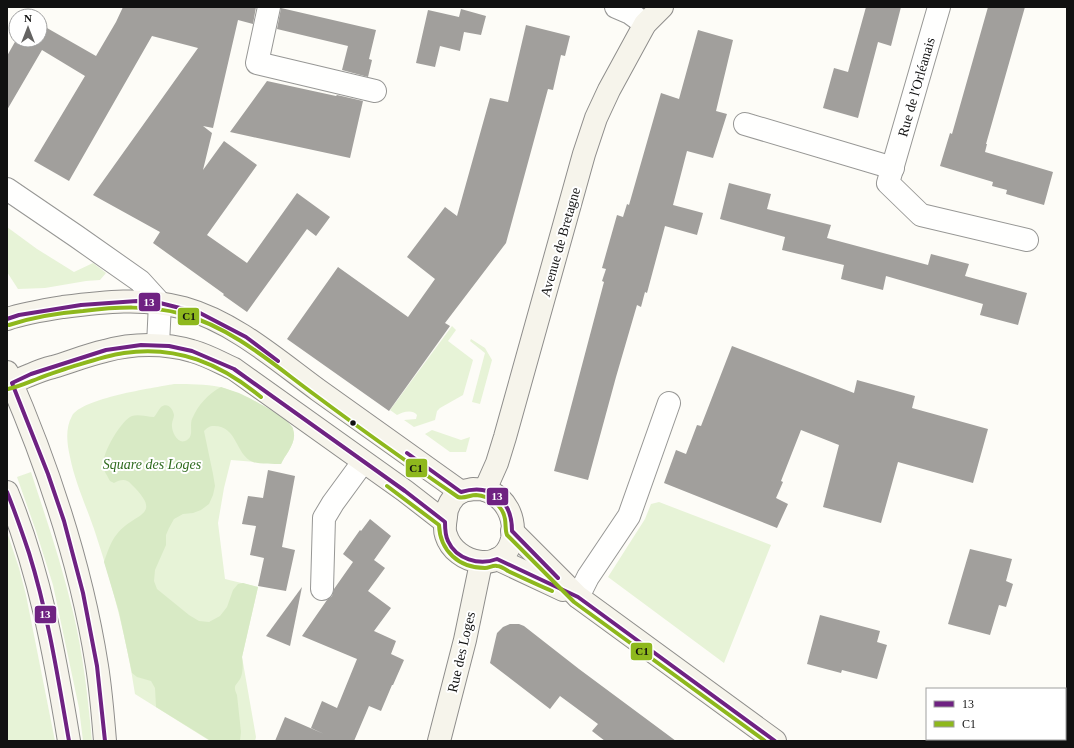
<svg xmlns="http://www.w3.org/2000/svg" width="1074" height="748" viewBox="0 0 1074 748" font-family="Georgia,serif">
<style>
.green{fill:#e7f3d7}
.forest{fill:#d8eac5}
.building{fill:#a19f9c}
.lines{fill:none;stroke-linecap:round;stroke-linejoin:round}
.street-casing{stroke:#979795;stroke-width:24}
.secondary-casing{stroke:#8e8d8b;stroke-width:24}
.street{stroke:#fffffe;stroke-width:22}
.secondary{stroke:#f6f4eb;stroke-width:22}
.bus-1-casing{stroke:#fff;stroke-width:7}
.bus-2-casing{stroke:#fff;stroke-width:7}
.bus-1{stroke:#6f2282;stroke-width:4}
.bus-2{stroke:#8eb81d;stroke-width:4}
.bus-dot{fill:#111;stroke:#fff;stroke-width:1.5}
.labels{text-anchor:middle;stroke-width:4;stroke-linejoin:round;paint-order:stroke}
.street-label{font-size:14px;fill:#111;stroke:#fff}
.park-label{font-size:14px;font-style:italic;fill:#2f6b1f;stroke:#fff}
.line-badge{stroke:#fff;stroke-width:1.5}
.badge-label{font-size:11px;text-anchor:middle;font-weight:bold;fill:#fff}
.pale-badge-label{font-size:11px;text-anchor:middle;font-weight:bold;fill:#111}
</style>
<rect width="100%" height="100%" fill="#fdfcf7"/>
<g class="green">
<path d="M7,227L37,249L74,272L93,263L106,273L100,280L86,281L45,288L18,289L7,272Z"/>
<path d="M452,326L456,330L448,341L473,360L463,395L440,408L437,411L435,420L414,427L404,420L416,419L417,415C412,409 403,412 397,415L390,410Z"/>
<path d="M471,339L485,348L492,360L480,404L472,402L485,353L470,341Z"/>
<path d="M174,384C190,384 205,384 220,387C236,391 285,414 292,428C293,428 294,433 294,434C295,445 285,455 281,464L231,460L224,488L218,523L225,579L258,587L242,657L256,737L255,741H210L135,694C127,640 113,587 96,535C88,510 75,483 70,457C67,444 65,428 72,416C82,398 153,388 174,384Z"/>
<path d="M432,430L461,440L470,437L466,452H450L425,434Z"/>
<path d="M31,472C46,518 62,565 73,612C83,653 88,698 92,741H83L79,708L53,585L36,531L17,477Z"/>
<path d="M659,502L771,545L724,663L608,577L645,519L651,504Z"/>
<path d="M7,532L19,568L26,595L55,741H7Z"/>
</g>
<path class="forest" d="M221,387C227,389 233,391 239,393C250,398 287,417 293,428C293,430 294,432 294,434C295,445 285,455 281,464C274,464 258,464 253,462C235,455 238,426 214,426C209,426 207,428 204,431L213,474L215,486L213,495L209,504L201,510L193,513L183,514L174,519L169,528L166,535V545L155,570L154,581L157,589L189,615L199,621L209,622L220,616L227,607L233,590L238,584L243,583L258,587L242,657C243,664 243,671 241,677C237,686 232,684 237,695L241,732L240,741H211L156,707L155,688L151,681L137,677L132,673L119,612L104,562C107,553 111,541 117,534C134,512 165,517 131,484C126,478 120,480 114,483L110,481C108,477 104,471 103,467C101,455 121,420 132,416C139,414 147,417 154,417C157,414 158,410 161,407C167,402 173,408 174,415C174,418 172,421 172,424C171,430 177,444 185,441C195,437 189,427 192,419C198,405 208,394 221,387Z"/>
<g class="building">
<path d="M123,7H256L253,24L238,20L213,128L203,126L212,133L203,170L224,141L257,165L207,235L247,263L297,193L330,217L316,236L307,229L247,312L223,295L224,294L153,243L160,232L93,195L198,48L152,36L69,181L34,161L85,76L42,50L7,110V56L16,40H40V24L96,56L116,22Z"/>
<path d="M866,7H901L891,46L878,42L858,118L823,108L834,68L848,72Z"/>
<path d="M988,7H1025L986,144H987L985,152L1053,172L1044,205L1006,194L1007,190L992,186L993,182L940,166L950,133L952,134Z"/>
<path d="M281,8L376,30L369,59L372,60L368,77L342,70L348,46L277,29Z"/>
<path d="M461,9L486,16L481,35L464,32L460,51L440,46L435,67L416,63L428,10L459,17Z"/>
<path d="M526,25L570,36L565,56L561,55L553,90L548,89L506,243L445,323L450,326L389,411L287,339L338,267L408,317L435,279L407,257L445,207L457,216L490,98L508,102Z"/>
<path d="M698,30L733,40L716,111L727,114L713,158L687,151L673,205L703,213L697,235L665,226L647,293L645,292L641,307L637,305L616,377L588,480L554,471L604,282L602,281L606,269L602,268L617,215L623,217L627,204L629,205L661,93L679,99Z"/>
<path d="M267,81L336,96L337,95L363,101L350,158L230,132Z"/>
<path d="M729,183L771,194L767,209L831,225L827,238L928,265L931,254L969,264L965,276L1027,293L1018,325L980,315L983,304L886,276L883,290L841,279L844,265L782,250L785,237L720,219Z"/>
<path d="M732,346L854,393L857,380L915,396L912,408L988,429L973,483L898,462L881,523L823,507L839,445L801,430L781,481L783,482L776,498L788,504L777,528L664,483L676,450L686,454L697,425L701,426Z"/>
<path d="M268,470L295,476L282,547L295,550L286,591L258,586L264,558L250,555L256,526L242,524L248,496L263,498Z"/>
<path d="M370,519L391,536L374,560L385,568L368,591L391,608L374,631L396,641L391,654L404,660L393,685H392L381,711L369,706L354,741H275L285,717L324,734L311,728L322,701L337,708L348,681L357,659L302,636L327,600L332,596L334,589L353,562L343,554L360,530L361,531Z"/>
<path d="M970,549L1012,559L1006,581L1013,584L1006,607L999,605L990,635L948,624Z"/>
<path d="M302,587L290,646L266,636Z"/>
<path d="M820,615L880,631L877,642L887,645L877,679L842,670L841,673L807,664Z"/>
<path d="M510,624H519L524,626L579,669L676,741H605L592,731L598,724L560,696L550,709L490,663L497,633L503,627Z"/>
</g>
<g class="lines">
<g class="street-casing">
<g id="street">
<path d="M269,7L257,63L375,91"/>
<path d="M616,7L630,13L645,24"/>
<path d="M939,7L888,183L921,215L1027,240"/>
<path d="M745,124L893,168"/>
<path d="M7,189L76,236L140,281L160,303L158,345"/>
<path d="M322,589L324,518L333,503L363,462"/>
<path d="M578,597L588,577L629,516L669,403"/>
</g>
</g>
<g class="secondary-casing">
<g id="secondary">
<path d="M7,319C25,313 44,310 63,307C103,302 144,297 184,308C234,322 277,360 318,390C365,424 413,458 461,492"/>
<path d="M7,372C48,466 81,564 97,666C101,691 103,716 105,741"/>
<path d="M7,383C15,382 22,378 30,375C37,372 45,369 53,367C70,362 87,355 105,351C133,343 165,343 192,351C207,355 221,363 234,369L405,491L445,522"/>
<path d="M473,489C477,489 482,489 485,490C506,497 516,518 512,539C504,575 455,565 446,535C444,530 445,523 446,517C446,508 452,496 461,492C464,490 469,490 473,489Z"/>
<path d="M485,490L497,463L505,437L584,154L596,118L609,90L645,24L662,7"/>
<path d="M7,492C40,572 55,656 69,741"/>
<path d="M512,531L578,597L775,741"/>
<path d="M497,559L563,590"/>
<path d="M439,741L465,640L481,563"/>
</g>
</g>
<use href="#street" class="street"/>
<use href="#secondary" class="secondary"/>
<g class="bus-1-casing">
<g id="bus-1">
<path d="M7,319L19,315L81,305L137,301L160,303L200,313L246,337L278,361"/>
<path d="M407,453L461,492C491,483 512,500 512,531L558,578"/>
<path d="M7,492C15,512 22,532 29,553C48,614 58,678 69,741"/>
<path d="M105,741L97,666L83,593L64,521L48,474L12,383L31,374L106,350L141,345L169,346L192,351L234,369L405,491L445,522C445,528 445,535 448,541C456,559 479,566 497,559L578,597L775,741"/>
</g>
</g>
<g class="bus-2-casing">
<g id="bus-2">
<path d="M9,325C33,317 58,313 83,311C116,307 150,305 182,314C233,328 274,365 315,395C362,430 410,464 458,497C464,499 470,495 476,495C490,496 503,506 505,519C506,525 505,530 507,535L574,602L765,741"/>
<path d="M8,389C18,387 27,383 37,379C46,375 56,372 65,369C85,363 104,356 124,353C177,345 221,364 261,397"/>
<path d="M387,486L439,525C440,551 459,568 485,568C489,568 493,565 497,566C500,566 505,569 508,571C523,578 538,585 552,591"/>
</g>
</g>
<use href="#bus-1" class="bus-1"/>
<use href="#bus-2" class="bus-2"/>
</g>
<circle class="bus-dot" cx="353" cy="423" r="3.5"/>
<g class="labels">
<g class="street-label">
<text transform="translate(916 87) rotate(-74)" y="5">Rue de l'Orléanais</text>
<text transform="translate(560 242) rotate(-74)" y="5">Avenue de Bretagne</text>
<text transform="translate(461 652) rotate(-77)" y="5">Rue des Loges</text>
</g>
<g class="park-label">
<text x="152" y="469">Square des Loges</text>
</g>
</g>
<g class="line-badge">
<rect x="138" y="292" width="23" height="20" rx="4" fill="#6f2282"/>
<rect x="177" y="307" width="23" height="19" rx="4" fill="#8eb81d"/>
<rect x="405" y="458" width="23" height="20" rx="4" fill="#8eb81d"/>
<rect x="486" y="487" width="23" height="19" rx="4" fill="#6f2282"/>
<rect x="34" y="605" width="23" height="19" rx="4" fill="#6f2282"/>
<rect x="630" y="642" width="23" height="19" rx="4" fill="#8eb81d"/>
</g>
<g class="badge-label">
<text x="149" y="306">13</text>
<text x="497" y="500">13</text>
<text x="45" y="618">13</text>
</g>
<g class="pale-badge-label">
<text x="189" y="320">C1</text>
<text x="416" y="472">C1</text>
<text x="642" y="655">C1</text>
</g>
<rect width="1074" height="748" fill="none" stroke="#111111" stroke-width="16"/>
<rect x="926" y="688" width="140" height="52" fill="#ffffff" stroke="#a0a0a0"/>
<rect x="934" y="701" width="20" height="6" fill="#6f2282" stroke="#a0a0a0"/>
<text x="962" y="708" font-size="12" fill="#111111">13</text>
<rect x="934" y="721" width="20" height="6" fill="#8eb81d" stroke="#a0a0a0"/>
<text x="962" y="728" font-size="12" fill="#111111">C1</text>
<g transform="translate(28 28)"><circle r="19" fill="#ffffff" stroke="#a0a0a0"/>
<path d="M0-3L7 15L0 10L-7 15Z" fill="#646362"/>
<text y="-6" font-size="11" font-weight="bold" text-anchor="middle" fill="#111111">N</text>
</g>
</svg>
